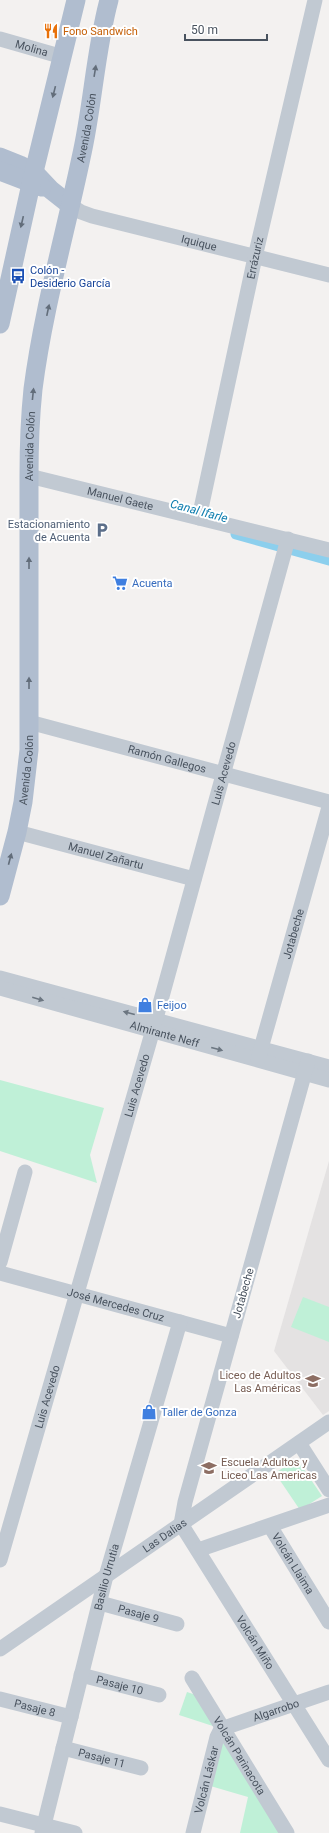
<svg xmlns="http://www.w3.org/2000/svg" width="329" height="1833" viewBox="0 0 329 1833" font-family="Roboto,sans-serif">
<style>
.education{fill:#e4e2e2}
.green{fill:#bff0d7}
.lines{fill:none;stroke-linecap:round;stroke-linejoin:round}
.canal{stroke:#8ccfed;stroke-width:11}
.minor{stroke:#c1c9d2;stroke-width:15}
.major{stroke:#b0bdcf;stroke-width:19}
.oneway{fill:#626d7a}
.oneway2{fill:#6c7681}
.labels{text-anchor:middle;stroke-width:4;stroke-linejoin:round;paint-order:stroke}
.food-label{font-size:11px;fill:#c56008;stroke:#fff;text-anchor:start}
.street-label{font-size:11px;fill:#48525e;stroke:#fff}
.transit-label{font-size:11px;fill:#164399;stroke:#fff;text-anchor:start}
.service-label{font-size:11px;fill:#4e5e75;stroke:#fff;text-anchor:end}
.shop-label{font-size:11px;fill:#366cbe;stroke:#fff;text-anchor:start}
.education-label{font-size:11px;fill:#785e54;stroke:#fff;text-anchor:end}
.water-label{font-size:12px;font-style:italic;fill:#0b7cae;stroke:#fff}
</style>
<rect width="100%" height="100%" fill="#f3f1f0"/>
<path class="education" d="M329,1161V1411L323,1415L274,1351Z"/>
<g class="green">
<path d="M0,1080L104,1108L90,1155L97,1183L0,1151Z"/>
<path d="M303,1297L329,1307V1342L291,1327Z"/>
<path d="M297,1459L322,1496L300,1510L275,1473Z"/>
<path d="M187,1692L202,1697L219,1728L179,1715Z"/>
<path d="M221,1734L280,1825L278,1833H240L248,1797L207,1785Z"/>
</g>
<g class="lines">
<path class="canal" d="M236,534L329,560"/>
<g class="minor">
<path id="s1" d="M0,39L63,57"/>
<path id="s2" d="M70,205L81,212L92,216L329,275"/>
<path id="s3" d="M29,476L329,550"/>
<path id="s4" d="M199,518L255,257L315,0"/>
<path id="s5" d="M29,722L329,802"/>
<path id="s6" d="M17,832L194,879"/>
<path d="M0,978L329,1067"/>
<path id="s7" d="M0,988L329,1080"/>
<path id="s8" d="M258,1059L329,807"/>
<path id="s9" d="M308,1061L185,1502L181,1524L329,1760"/>
<path d="M0,1262L25,1172"/>
<path id="s10" d="M0,1273L231,1336"/>
<path d="M299,1443L329,1490"/>
<path id="s11" d="M270,1526L329,1622"/>
<path d="M198,1550L329,1505"/>
<path id="s12" d="M0,1560L150,1040L288,539"/>
<path id="s13" d="M100,1603L177,1624"/>
<path id="s14" d="M0,1649L329,1422"/>
<path id="s15" d="M81,1675L159,1695"/>
<path id="s16" d="M192,1678L287,1833"/>
<path id="s17" d="M0,1699L71,1717"/>
<path id="s18" d="M63,1748L141,1768"/>
<path d="M0,1814L75,1833"/>
<path id="s19" d="M42,1833L106,1576L180,1322"/>
<path id="s20" d="M193,1833L217,1737L221,1729L329,1692"/>
</g>
<g class="major">
<path d="M0,157L20,165L34,172L51,190L70,205"/>
<path d="M0,171L42,187"/>
<path d="M0,324L31,184L76,0"/>
<path id="s21" d="M0,896L17,832L23,802L29,750V476C29,447 30,418 33,389C43,311 65,234 81,158C93,106 95,52 109,0"/>
</g>
</g>
<defs><path id="oneway-solid" d="M-6-.8H1V-3.2L6.5 0L1 3.2V.8H-6Z"/></defs>
<g class="oneway">
<use href="#oneway-solid" transform="translate(95 71) rotate(-81)"/>
<use href="#oneway-solid" transform="translate(54 92) rotate(104)"/>
<use href="#oneway-solid" transform="translate(22 222) rotate(103)"/>
<use href="#oneway-solid" transform="translate(48 310) rotate(-78)"/>
<use href="#oneway-solid" transform="translate(33 394) rotate(-84)"/>
<use href="#oneway-solid" transform="translate(29 563) rotate(-90)"/>
<use href="#oneway-solid" transform="translate(29 683) rotate(-90)"/>
<use href="#oneway-solid" transform="translate(10 859) rotate(-75)"/>
</g>
<g class="oneway2">
<use href="#oneway-solid" transform="translate(38 999) rotate(16)"/>
<use href="#oneway-solid" transform="translate(129 1013) rotate(-165)"/>
<use href="#oneway-solid" transform="translate(217 1049) rotate(15)"/>
</g>
<defs>
<g id="restaurant-bare" transform="scale(1.2)"><path d="M-5-6h1v4h1v-4h1v4h1v-4h1v5L-1.5 .5V6h-2V.5L-5-1ZM5-6V6H3V1.5H1.5Q1.5-4 5-6Z" fill="#e8710a" stroke="#fff" stroke-width="2.5" paint-order="stroke"/></g>
<g id="bus-bare" transform="scale(1.2)"><path d="M-5-6H5V4H4V6H2V4H-2V6H-4V4H-5ZM-3.5-4V0h7V-4ZM-3.5 1.2v1.5H-2V1.2ZM2 1.2v1.5H3.5V1.2Z" fill="#1a4fb4" stroke="#fff" stroke-width="2.5" paint-order="stroke"/></g>
<g id="parking-bare" transform="scale(1.2)"><path d="M-3.5-5.5H1a3.5 3.5 0 0 1 0 7H-1V5.5H-3.5ZM-1-3.4V-.6H.8a1.4 1.4 0 0 0 0-2.8Z" fill="#5c6f8a" stroke="#fff" stroke-width="2.5" paint-order="stroke"/></g>
<g id="supermarket-bare" transform="scale(1.2)"><path d="M-6-5.5h2.5l.6 2H6L4.5 2H-2.5L-4.4-4H-6ZM-1.5 3.2a1.3 1.3 0 1 0 .1 0ZM3 3.2a1.3 1.3 0 1 0 .1 0Z" fill="#3f7fe0" stroke="#fff" stroke-width="2.5" paint-order="stroke"/></g>
<g id="shop-bare" transform="scale(1.2)"><path d="M-5-2.5h2.3a2.7 3.5 0 0 1 5.4 0H5L5.5 6h-11ZM-1.5-2.5h3a1.5 2.3 0 0 0-3 0Z" fill="#3f7fe0" stroke="#fff" stroke-width="2.5" paint-order="stroke"/></g>
<g id="school-bare" transform="scale(1.2)"><path d="M0-5L7-2L0 1L-7-2ZM-4 1L0 2.5L4 1V4Q0 6-4 4Z" fill="#8d6e63" stroke="#fff" stroke-width="2.5" paint-order="stroke"/></g>
</defs>
<g fill-rule="evenodd">
<use href="#restaurant-bare" x="51" y="31"/>
<use href="#bus-bare" x="18" y="276"/>
<use href="#parking-bare" x="102" y="530"/>
<use href="#supermarket-bare" x="120" y="583"/>
<use href="#shop-bare" x="145" y="1005"/>
<use href="#school-bare" x="313" y="1381"/>
<use href="#shop-bare" x="149" y="1412"/>
<use href="#school-bare" x="209" y="1468"/>
</g>
<g class="labels">
<g class="food-label">
<text x="63" y="35">Fono Sandwich</text>
</g>
<g class="street-label">
<text dy="4" stroke="none"><textPath href="#s1" startOffset="33">Molina</textPath></text>
<text dy="4" stroke="none"><textPath href="#s21" startOffset="777">Avenida Colón</textPath></text>
<text dy="4" stroke="none"><textPath href="#s2" startOffset="135">Iquique</textPath></text>
<text dy="4" stroke="none"><textPath href="#s4" startOffset="266">Errázuriz</textPath></text>
<text dy="4" stroke="none"><textPath href="#s21" startOffset="453">Avenida Colón</textPath></text>
<text dy="4" stroke="none"><textPath href="#s3" startOffset="94">Manuel Gaete</textPath></text>
<text dy="4" stroke="none"><textPath href="#s5" startOffset="143">Ramón Gallegos</textPath></text>
<text dy="4" stroke="none"><textPath href="#s21" startOffset="129">Avenida Colón</textPath></text>
<text dy="4" stroke="none"><textPath href="#s12" startOffset="818">Luis Acevedo</textPath></text>
<text dy="4" stroke="none"><textPath href="#s6" startOffset="92">Manuel Zañartu</textPath></text>
<text dy="4" stroke="none"><textPath href="#s8" startOffset="130">Jotabeche</textPath></text>
<text dy="4" stroke="none"><textPath href="#s7" startOffset="171">Almirante Neff</textPath></text>
<text dy="4" stroke="none"><textPath href="#s12" startOffset="494">Luis Acevedo</textPath></text>
<text transform="translate(243 1293) rotate(-74)" y="4">Jotabeche</text>
<text dy="4" stroke="none"><textPath href="#s10" startOffset="120">José Mercedes Cruz</textPath></text>
<text dy="4" stroke="none"><textPath href="#s12" startOffset="170">Luis Acevedo</textPath></text>
<text dy="4" stroke="none"><textPath href="#s14" startOffset="200">Las Dalias</textPath></text>
<text dy="4" stroke="none"><textPath href="#s11" startOffset="44">Volcán Llaima</textPath></text>
<text dy="4" stroke="none"><textPath href="#s19" startOffset="264">Basilio Urrutia</textPath></text>
<text dy="4" stroke="none"><textPath href="#s13" startOffset="40">Pasaje 9</textPath></text>
<text dy="4" stroke="none"><textPath href="#s9" startOffset="620">Volcán Miño</textPath></text>
<text dy="4" stroke="none"><textPath href="#s15" startOffset="40">Pasaje 10</textPath></text>
<text dy="4" stroke="none"><textPath href="#s17" startOffset="36">Pasaje 8</textPath></text>
<text dy="4" stroke="none"><textPath href="#s20" startOffset="166">Algarrobo</textPath></text>
<text dy="4" stroke="none"><textPath href="#s16" startOffset="91">Volcán Parinacota</textPath></text>
<text dy="4" stroke="none"><textPath href="#s18" startOffset="40">Pasaje 11</textPath></text>
<text dy="4" stroke="none"><textPath href="#s20" startOffset="55">Volcán Láskar</textPath></text>
</g>
<g class="transit-label">
<text x="30" y="274">Colón -<tspan x="30" dy="13">Desiderio García</tspan></text>
</g>
<g class="service-label">
<text x="90" y="528">Estacionamiento<tspan x="90" dy="13">de Acuenta</tspan></text>
</g>
<g class="shop-label">
<text x="132" y="587">Acuenta</text>
<text x="157" y="1009">Feijoo</text>
<text x="161" y="1416">Taller de Gonza</text>
</g>
<g class="education-label">
<text x="301" y="1379">Liceo de Adultos<tspan x="301" dy="13">Las Américas</tspan></text>
<text x="221" y="1466" text-anchor="start">Escuela Adultos y<tspan x="221" dy="13">Liceo Las Americas</tspan></text>
</g>
<g class="water-label">
<text transform="translate(199 511) rotate(15)" y="4">Canal Ifarle</text>
</g>
</g>
<path d="M185 34v6h82v-6" fill="none" stroke="#48525e" stroke-width="2"/>
<text x="191" y="34" font-size="12" fill="#48525e" stroke="#ffffff" stroke-width="3" paint-order="stroke">50 m</text>
</svg>
